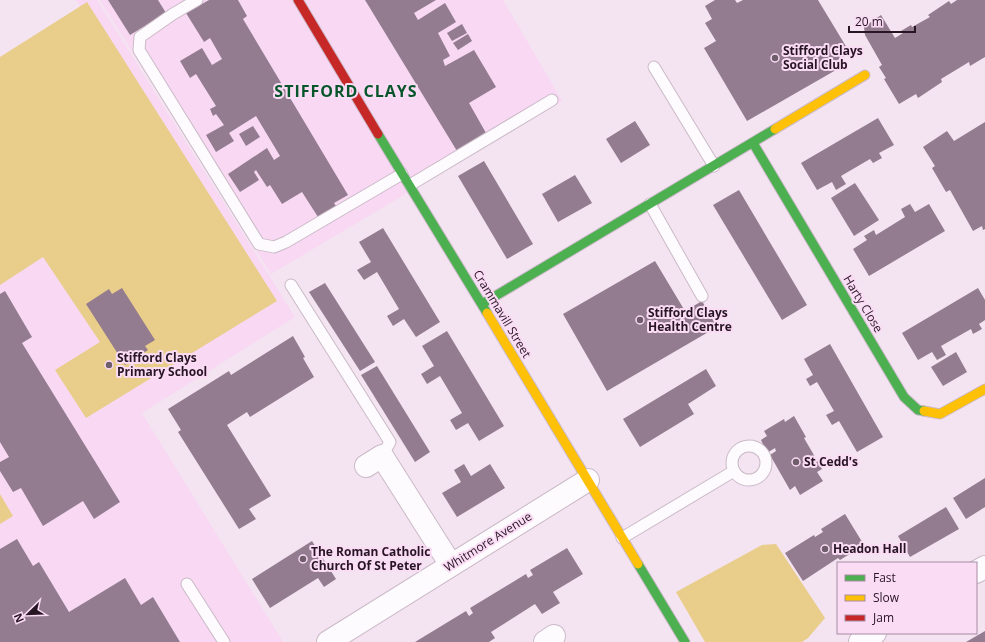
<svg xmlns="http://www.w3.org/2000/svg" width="985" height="642" viewBox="0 0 985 642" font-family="'Open Sans',sans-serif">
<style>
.built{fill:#f8d8f3}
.green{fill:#e9cd8a}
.building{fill:#937c90}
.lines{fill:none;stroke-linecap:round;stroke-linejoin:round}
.lane-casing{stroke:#cbbac8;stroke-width:13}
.street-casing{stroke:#cbbac8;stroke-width:24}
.fast-casing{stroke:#cbbac8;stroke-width:11}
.slow-casing{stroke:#cbbac8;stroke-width:11}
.jam-casing{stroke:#cbbac8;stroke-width:11}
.lane{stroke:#fdfbfd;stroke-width:11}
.street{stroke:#fdfbfd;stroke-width:22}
.fast{stroke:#4caf50;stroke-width:9}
.slow{stroke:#ffc107;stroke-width:9}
.jam{stroke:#c62828;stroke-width:9}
.poi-dot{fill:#6f5d6c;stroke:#fbdcf5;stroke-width:1.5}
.labels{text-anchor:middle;stroke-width:4;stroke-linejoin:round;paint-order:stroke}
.poi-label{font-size:12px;font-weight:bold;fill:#271524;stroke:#fbdcf5;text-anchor:start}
.street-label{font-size:12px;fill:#271524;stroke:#fbdcf5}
.district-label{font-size:16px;font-weight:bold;letter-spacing:1px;fill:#07562b;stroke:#fbdcf5}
</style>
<rect width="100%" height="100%" fill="#f4e3f1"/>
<g class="built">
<path d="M76,0H97L295,317L142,413L283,642H0V58L81,7Z"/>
<path d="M100,0H503L562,101L271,274Z"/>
</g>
<g class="green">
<path d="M87,2L277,301L86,418L55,370L100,342L43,257L0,285V57Z"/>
<path d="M0,494L13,516L0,524Z"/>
<path d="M776,544L825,618L808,638L802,642H705L676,592L762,545Z"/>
</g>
<g class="building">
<path d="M108,0H158L166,13L130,35Z"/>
<path d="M209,0H238L247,16L243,19L348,195L334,203L336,206L318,217L302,192L282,204L270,185L267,187L256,170L254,172L259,180L240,192L228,174L267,148L274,160L280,156L256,116L229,133L234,141L216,152L206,135L224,125L216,114L213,116L210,109L216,106L196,74L190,78L180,61L202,48L212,65L222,59L210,38L204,42L186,13Z"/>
<path d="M365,0H436L414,13L418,20L445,3L456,22L438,33L450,56L443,60L445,66L474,50L496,87L469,103L486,133L457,151Z"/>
<path d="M715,0H735L737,3L743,0H818L850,53L832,63L836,70L747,121L704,48L716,41L705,23L712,19L705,6Z"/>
<path d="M957,0H985V57L970,66L969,62L941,79L942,82L918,98L916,94L899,104L884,79L886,78L879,67L882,65L865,35L864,27L881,15L895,38L903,33L901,31L911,25L912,27L930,17L928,15L949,1L951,4Z"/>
<path d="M462,24L467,33L452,41L447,33Z"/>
<path d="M468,34L472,41L458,50L453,43Z"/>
<path d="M878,118L894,145L879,153L882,158L873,163L870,159L841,176L846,184L836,190L832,182L817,190L801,163Z"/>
<path d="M635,121L650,145L621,163L606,139Z"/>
<path d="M985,122V229L983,230L982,226L973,231L950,190L946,192L932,168L935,166L923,147L947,131L954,141Z"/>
<path d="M253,126L260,137L246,146L239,134Z"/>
<path d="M484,161L533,244L507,259L458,176Z"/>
<path d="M575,175L592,203L558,222L542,194Z"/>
<path d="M855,183L879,220L854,236L831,198Z"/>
<path d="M739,190L807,305L782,320L713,205Z"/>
<path d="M910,204L915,212L929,204L945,231L869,276L853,249L867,240L864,236L874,230L876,235L905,217L901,209Z"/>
<path d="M383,228L440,322L416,337L404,319L393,326L387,316L399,309L377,272L364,280L357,270L371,262L359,242Z"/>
<path d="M655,261L685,311L702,301L717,327L607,391L563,314Z"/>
<path d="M325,283L375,362L360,371L309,292Z"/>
<path d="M122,288L155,340L145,346L148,350L125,365L86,304L109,289L112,294Z"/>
<path d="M978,288L985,300V320L979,324L982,329L973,334L971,329L941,346L946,355L937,360L932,352L918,360L902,333Z"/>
<path d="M5,291L32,337L22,343L120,502L94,519L83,501L43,526L21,488L13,492L0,471V462L9,457L0,442V294Z"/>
<path d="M447,331L504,426L479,441L468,423L456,430L450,420L462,413L440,376L427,384L421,374L434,366L422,346Z"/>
<path d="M293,336L305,357L303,358L314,377L250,417L247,412L227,425L271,496L249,509L256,519L239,529L178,432L181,430L168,409L229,371L231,375Z"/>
<path d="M830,344L883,437L857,452L839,421L832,425L826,415L834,411L817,382L810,386L806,379L813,375L804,359Z"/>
<path d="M956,352L967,372L943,386L931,367Z"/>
<path d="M377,366L430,452L415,462L361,375Z"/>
<path d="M706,369L716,386L688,404L694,414L640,447L623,419Z"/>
<path d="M794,416L806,437L804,438L822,469L817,472L823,481L800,495L795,486L790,490L770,455L776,451L775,448L767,453L761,440L767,436L764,431L784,419L785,422Z"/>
<path d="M464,464L471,476L490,464L505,488L457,517L442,493L461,482L454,470Z"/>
<path d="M985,478V507L966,519L953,498Z"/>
<path d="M946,507L959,529L910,557L898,536Z"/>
<path d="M845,514L864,545L840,560L838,558L803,581L785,553L814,535L815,537L823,532L821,529Z"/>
<path d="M17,539L33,566L39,562L69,612L125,578L141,605L153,597L180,642H0V549Z"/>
<path d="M312,541L336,579L324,587L318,578L270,608L252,579Z"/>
<path d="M567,548L583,574L553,592L560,603L542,614L535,604L491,632L495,638L489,642H415L466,611L469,616L473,613L470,608L526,574L528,578L533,575L530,570Z"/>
<path d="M985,631V642H966Z"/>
</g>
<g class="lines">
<g class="lane-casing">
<g id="lane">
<path d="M197,0L173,14L140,37L139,50L259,244L274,247L286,242L402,174"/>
<path d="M654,67L714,166"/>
<path d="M410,185L552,100"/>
<path d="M650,204L702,296"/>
<path d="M291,285L390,442L382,456"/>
<circle cx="749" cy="463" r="17"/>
<path d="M622,538L734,471"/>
<path d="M187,584L224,642"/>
</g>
</g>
<g class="street-casing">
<g id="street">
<path d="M366,466L382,456L451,565"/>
<path d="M976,572L985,567"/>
<path d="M328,642L588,480"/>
<path d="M545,642L554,636"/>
<path d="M860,642L875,633"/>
</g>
</g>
<g class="fast-casing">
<g id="fast">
<path d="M378,134L487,313"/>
<path d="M753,143L904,397L918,410L924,411"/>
<path d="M482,304L775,129"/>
<path d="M638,564L685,642"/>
</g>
</g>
<g class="slow-casing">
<g id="slow">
<path d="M775,129L865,75"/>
<path d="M487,313L638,564"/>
<path d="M924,411L940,414L985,389"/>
</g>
</g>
<g class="jam-casing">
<path id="jam" d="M298,0L378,134"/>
</g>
<use href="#lane" class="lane"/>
<use href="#street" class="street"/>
<use href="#fast" class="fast"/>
<use href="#slow" class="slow"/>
<use href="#jam" class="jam"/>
</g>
<g class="poi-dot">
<circle cx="775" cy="58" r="4"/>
<circle cx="640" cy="320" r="4"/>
<circle cx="109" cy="365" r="4"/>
<circle cx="796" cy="462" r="4"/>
<circle cx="825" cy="549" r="4"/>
<circle cx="303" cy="559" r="4"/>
</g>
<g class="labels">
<g class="poi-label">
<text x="783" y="55">Stifford Clays<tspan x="783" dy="14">Social Club</tspan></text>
<text x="648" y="317">Stifford Clays<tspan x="648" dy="14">Health Centre</tspan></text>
<text x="117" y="362">Stifford Clays<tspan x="117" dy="14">Primary School</tspan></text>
<text x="804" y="466">St Cedd's</text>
<text x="833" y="553">Headon Hall</text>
<text x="311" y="556">The Roman Catholic<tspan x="311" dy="14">Church Of St Peter</tspan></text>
</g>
<g class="street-label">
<text transform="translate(863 304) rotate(59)" y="4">Harty Close</text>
<text transform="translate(502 314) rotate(59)" y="4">Crammavill Street</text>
<text transform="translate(488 542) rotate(-32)" y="4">Whitmore Avenue</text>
</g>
<g class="district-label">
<text x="346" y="97">STIFFORD CLAYS</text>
</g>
</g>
<rect x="837" y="562" width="140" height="72" fill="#fbdcf5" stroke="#a68ca1"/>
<rect x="845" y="575" width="20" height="6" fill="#4caf50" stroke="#a68ca1"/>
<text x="873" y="582" font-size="12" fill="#271524">Fast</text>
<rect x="845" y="595" width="20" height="6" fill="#ffc107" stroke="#a68ca1"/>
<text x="873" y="602" font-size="12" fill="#271524">Slow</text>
<rect x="845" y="615" width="20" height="6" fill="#c62828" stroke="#a68ca1"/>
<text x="873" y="622" font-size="12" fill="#271524">Jam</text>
<g transform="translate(28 614) rotate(247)" stroke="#fbdcf5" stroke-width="3" paint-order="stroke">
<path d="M0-3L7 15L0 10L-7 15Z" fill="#271524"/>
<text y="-6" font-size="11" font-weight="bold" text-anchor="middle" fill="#271524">N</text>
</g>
<path d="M849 26v6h66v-6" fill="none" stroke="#271524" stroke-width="2"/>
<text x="855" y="26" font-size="12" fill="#271524" stroke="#fbdcf5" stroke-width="3" paint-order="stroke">20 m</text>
</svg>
